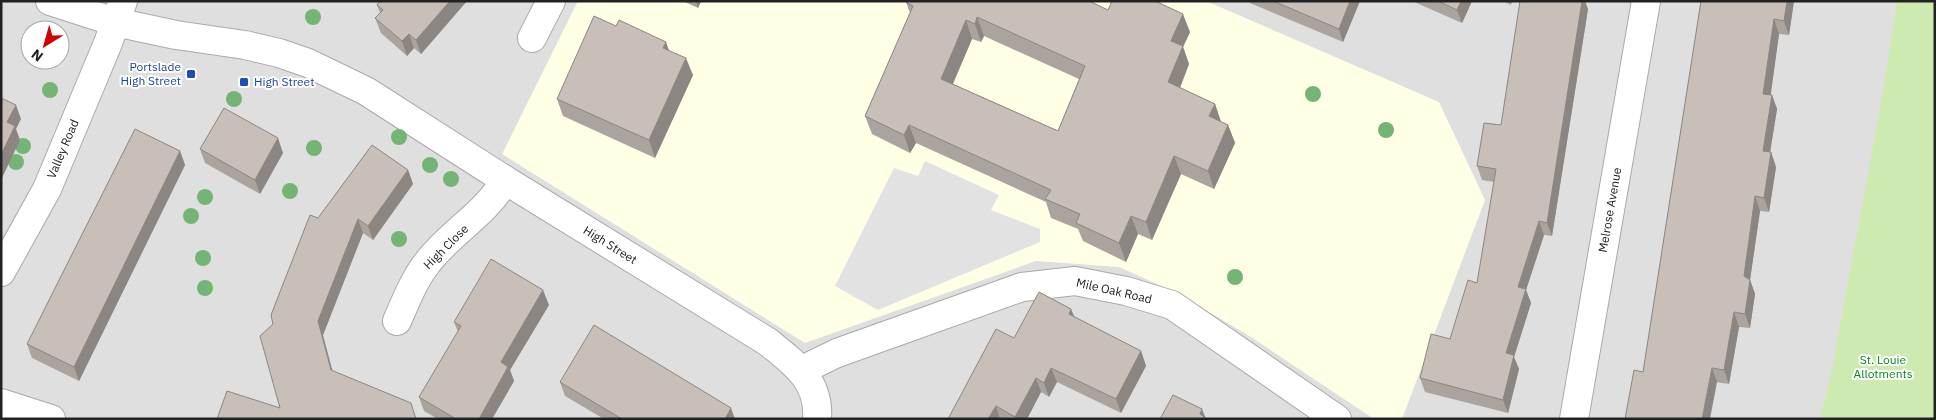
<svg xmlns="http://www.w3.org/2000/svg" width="1936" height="420" viewBox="0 0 1936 420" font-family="'IBM Plex Sans',sans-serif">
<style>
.residential{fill:#e0dfdf;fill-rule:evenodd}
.education{fill:#ffffe5}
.grass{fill:#cdebb0}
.parking{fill:#e2e2e2}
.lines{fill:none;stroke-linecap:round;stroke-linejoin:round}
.minor-casing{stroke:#a9a9a9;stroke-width:30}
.minor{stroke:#fff;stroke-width:28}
.tree{fill:#74b475}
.wall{fill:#aba49e;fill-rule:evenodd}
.shaded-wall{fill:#8b8681}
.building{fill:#c7bfb8;stroke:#8b8681;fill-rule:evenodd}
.transit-dot{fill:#1a4fb4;stroke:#fff;stroke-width:2}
.labels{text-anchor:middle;stroke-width:4;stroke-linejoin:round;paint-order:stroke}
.transit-label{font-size:12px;fill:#164399;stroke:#fff;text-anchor:end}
.street-label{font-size:12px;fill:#222;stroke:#fff}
.park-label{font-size:12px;fill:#0c8416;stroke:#fff}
</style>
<rect width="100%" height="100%" fill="#f2efe9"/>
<path class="residential" d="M1,1H1935V419H1ZM30,30H60V60H30Z"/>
<path class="education" d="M578,1H1206L1439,102L1485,200L1402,419H1374L1251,337L1179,294L1119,267L1036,261L805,343L502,154Z"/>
<path class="grass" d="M1897,1H1935V419H1820L1831,374L1883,92Z"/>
<path class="parking" d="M925,161L999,195L991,210L1040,229V242L878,310L835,286L894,168L918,176Z"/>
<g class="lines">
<g class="minor-casing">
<g id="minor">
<path d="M50,1L115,22L176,35L245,45L279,53L308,63L366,91L505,180L768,342C794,363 820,381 817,419"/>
<path d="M532,38L551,1"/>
<path d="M1,272L47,189L108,43L123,1"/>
<path d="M397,321C406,301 414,279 428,262C451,232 486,214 505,180"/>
<path d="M802,370L837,353L1022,287L1075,281L1126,291L1172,305L1337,419"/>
<path d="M1,403L51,419"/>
<path d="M1574,419L1646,1"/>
</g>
</g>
<use href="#minor" class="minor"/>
</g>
<g class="tree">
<circle cx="313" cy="17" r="8"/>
<circle cx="50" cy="90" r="8"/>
<circle cx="1313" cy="94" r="8"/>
<circle cx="234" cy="99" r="8"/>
<circle cx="1386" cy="130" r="8"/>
<circle cx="399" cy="137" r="8"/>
<circle cx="23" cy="146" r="8"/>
<circle cx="314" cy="148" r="8"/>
<circle cx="16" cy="162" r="8"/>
<circle cx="430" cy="165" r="8"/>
<circle cx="451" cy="179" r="8"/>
<circle cx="290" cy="191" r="8"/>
<circle cx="205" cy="197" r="8"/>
<circle cx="191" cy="216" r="8"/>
<circle cx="399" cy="239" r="8"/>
<circle cx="203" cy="258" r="8"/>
<circle cx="1235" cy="277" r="8"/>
<circle cx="205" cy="288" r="8"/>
</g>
<g class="wall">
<path d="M467,1L421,54L414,48L407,56L381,33L375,18L380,13L377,5Z"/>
<path d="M683,1H701L698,8Z"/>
<path d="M1250,1H1360L1343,42L1250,3Z"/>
<path d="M1412,1H1472L1462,23Z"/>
<path d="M1503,1H1512L1511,5Z"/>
<path d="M1701,1H1794L1789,35L1779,34L1770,95H1772L1777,109L1770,152H1771L1776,167L1769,212L1760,211L1750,280L1755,294L1750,328L1739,327L1729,384L1643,372Z"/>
<path d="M906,2L1108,10L1190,32L1183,47L1189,64L1180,88L1215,104L1221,122L1228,125L1235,143L1214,189L1181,174L1152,240L1138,234L1126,262L1083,241L1078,229L1051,218L1046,202L916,143L910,153L872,134L865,116L910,13ZM984,36L1079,79L1058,131L953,84L972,39L981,42Z"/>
<path d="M1588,9L1552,236L1544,235L1526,290L1531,303L1514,357L1519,369L1508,413L1425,392L1420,378L1450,339L1477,283L1494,182L1482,180L1477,166Z"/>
<path d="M669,50L693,75L655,158L563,116L557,99Z"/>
<path d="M200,149L283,153L260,194L205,163Z"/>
<path d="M180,151L185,165L79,381L32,358L27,344Z"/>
<path d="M408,170L413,184L373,240L363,233L323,335L280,408L273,324L318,218Z"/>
<path d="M549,305L510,370L514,381L492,419H438L424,411L419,397L458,332L454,322Z"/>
<path d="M1074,317L1141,351L1146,366L1121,413L1057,382L1049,397L1041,392L1027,419H948L1014,338Z"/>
<path d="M560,382L735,419H604L565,396Z"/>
</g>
<g class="shaded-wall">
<path d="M450,1H467L421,54L416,40Z"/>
<path d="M696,1H701L698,8Z"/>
<path d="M1350,1H1360L1343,42L1339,29Z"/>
<path d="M1461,1H1472L1462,23L1457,10Z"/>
<path d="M1582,1H1585L1588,9L1552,236L1547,223Z"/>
<path d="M1787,1H1794L1789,35L1784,21Z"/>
<path d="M1183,14L1190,32L1183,47L1189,64L1175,100L1168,82L1171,41Z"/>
<path d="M977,17L984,36L981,42L975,24Z"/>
<path d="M1774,19L1779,34L1769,108L1763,94Z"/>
<path d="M966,20L972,39L947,97L941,79Z"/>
<path d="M409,34L414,48L407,56L402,41Z"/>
<path d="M666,42L672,59L663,48Z"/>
<path d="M686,58L693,75L655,158L649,140Z"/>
<path d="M1772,95L1777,109L1768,165L1763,151Z"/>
<path d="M1215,104L1221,122L1209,116Z"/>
<path d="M16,105L21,119L16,129L20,140L2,178L1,176V155L7,122Z"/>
<path d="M909,125L916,143L910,153L904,135Z"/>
<path d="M1228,125L1235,143L1214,189L1208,171Z"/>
<path d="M278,138L283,153L260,194L255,180Z"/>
<path d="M180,151L185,165L79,381L74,367Z"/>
<path d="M1771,152L1776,167L1769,212L1764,198Z"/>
<path d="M1174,156L1181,174L1152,240L1146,222Z"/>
<path d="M408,170L413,184L373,240L368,226Z"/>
<path d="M1755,196L1760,211L1750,280L1755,294L1750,328L1745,314L1744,276Z"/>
<path d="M1131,216L1138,234L1126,262L1119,243Z"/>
<path d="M358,219L363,233L323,335L336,384L331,370L318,321Z"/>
<path d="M1539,221L1544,235L1526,290L1531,303L1514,357L1519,369L1508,413L1503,400L1506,353L1518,287Z"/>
<path d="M543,290L549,305L510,370L514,381L492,419H479L501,362Z"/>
<path d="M1071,309L1077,323L1069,314Z"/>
<path d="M1734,312L1739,327L1729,384L1724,370Z"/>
<path d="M1141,351L1146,366L1121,413L1116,399Z"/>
<path d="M1051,368L1057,382L1049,397L1044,383Z"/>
<path d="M1712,368L1717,382L1710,419H1702Z"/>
<path d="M1036,378L1041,392L1027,419H1016L1015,417Z"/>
<path d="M996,406L1000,419H988Z"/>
<path d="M731,408L735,419H725Z"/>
<path d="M1202,409L1206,419L1200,414Z"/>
</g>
<g class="building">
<path d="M380,1H450L416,40L409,34L402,41L375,18L383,10L377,5Z"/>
<path d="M906,1H1089L1108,10L1112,1H1155L1183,14L1171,41L1183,46L1168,82L1215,104L1209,116L1228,125L1208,171L1174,156L1146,222L1131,216L1119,243L1076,223L1080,214L1045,199L1051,190L909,125L904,135L865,116L913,6L906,2ZM977,17L1085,66L1058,131L941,79L966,20L975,24Z"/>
<path d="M1273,1H1350L1339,29Z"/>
<path d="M1438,1H1461L1457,10Z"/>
<path d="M1520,1H1582L1547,223L1539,221L1518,287L1526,289L1506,353L1514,355L1503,400L1420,378L1431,334L1450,339L1468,280L1477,283L1496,169L1477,166L1484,123L1501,125Z"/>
<path d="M1701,1H1787L1784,21L1774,19L1763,94L1772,95L1763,151L1771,152L1764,198L1755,196L1744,276L1750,280L1745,314L1734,312L1724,370L1712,368L1702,419H1625L1634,370L1643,372Z"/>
<path d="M594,16L616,26L619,20L666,42L663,48L686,58L649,140L557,99Z"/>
<path d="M1,98L16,105L7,122L15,126L1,155Z"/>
<path d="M224,108L278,138L255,180L200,149Z"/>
<path d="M135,129L180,151L74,367L27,344Z"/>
<path d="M372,145L408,170L368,226L358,219L318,321L331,370L411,403L416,419H217L227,391L280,408L260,336L273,324L271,315L310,215L318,218Z"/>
<path d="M491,259L543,290L501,362L508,367L479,419H456L419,397L461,326L454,322Z"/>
<path d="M1039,292L1071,309L1069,314L1141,351L1116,399L1051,368L1044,383L1036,378L1015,417L996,406L988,419H948L996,329L1014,338Z"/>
<path d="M594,325L731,408L725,419H622L560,382Z"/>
<path d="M1173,395L1202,409L1200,414L1207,419H1160Z"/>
</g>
<g class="transit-dot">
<rect x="186" y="69" width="10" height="10" rx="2.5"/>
<rect x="239" y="77" width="10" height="10" rx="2.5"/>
</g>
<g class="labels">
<g class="transit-label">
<text x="181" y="71">Portslade<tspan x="181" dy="14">High Street</tspan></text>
<text x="254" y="86" text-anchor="start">High Street</text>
</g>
<g class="street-label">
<text transform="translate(63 149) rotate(-67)" y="4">Valley Road</text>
<text transform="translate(1610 210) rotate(-80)" y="4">Melrose Avenue</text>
<text transform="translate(610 245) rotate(32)" y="4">High Street</text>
<text transform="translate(446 247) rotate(-45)" y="4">High Close</text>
<text transform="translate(1114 291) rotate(13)" y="4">Mile Oak Road</text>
</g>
<g class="park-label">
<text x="1883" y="364">St. Louie<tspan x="1883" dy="14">Allotments</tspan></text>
</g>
</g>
<rect width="1936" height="420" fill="none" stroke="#222222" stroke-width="5"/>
<g transform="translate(45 45) rotate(217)"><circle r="24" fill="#ffffff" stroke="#a7a7a7"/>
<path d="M0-4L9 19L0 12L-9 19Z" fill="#d40000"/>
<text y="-8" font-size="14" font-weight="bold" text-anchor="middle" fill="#222222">N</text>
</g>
</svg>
